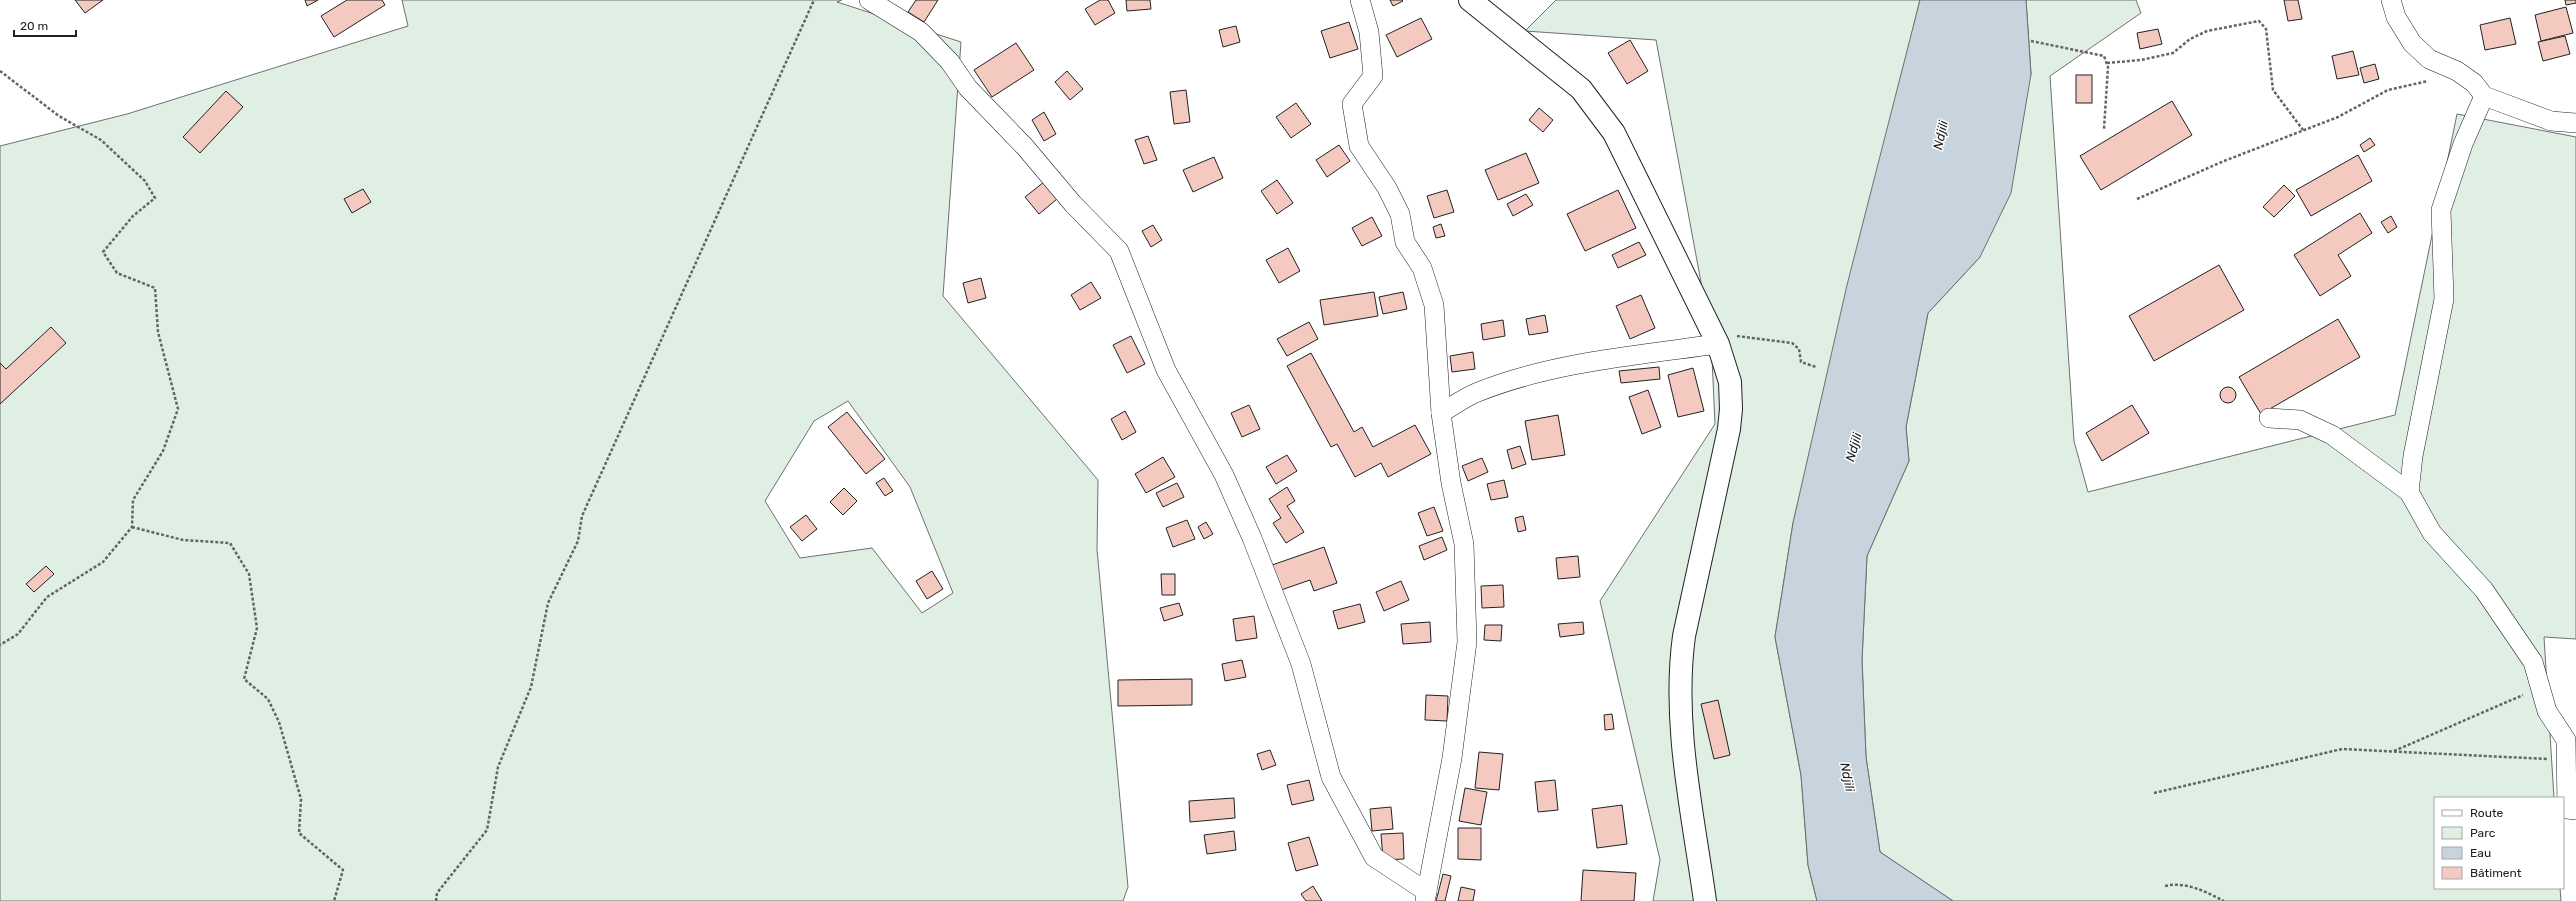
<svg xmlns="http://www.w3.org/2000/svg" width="2576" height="901" viewBox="0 0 2576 901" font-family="Rubik,sans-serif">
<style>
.green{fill:#e0efe3;stroke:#6f6f6f;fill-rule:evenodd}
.water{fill:#c7d3dd;stroke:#6f6f6f}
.building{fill:#f3c9c0;stroke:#222}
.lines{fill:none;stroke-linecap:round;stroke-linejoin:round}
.minor-casing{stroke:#222;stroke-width:20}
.tertiary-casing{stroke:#222;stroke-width:24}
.path{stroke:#646464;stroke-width:2.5;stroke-dasharray:3 2;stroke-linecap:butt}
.minor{stroke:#fff;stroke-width:19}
.tertiary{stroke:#fff;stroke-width:22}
.labels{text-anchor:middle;stroke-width:3;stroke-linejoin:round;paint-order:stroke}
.water-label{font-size:13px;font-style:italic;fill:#222;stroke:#fff}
</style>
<rect width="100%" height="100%" fill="#fff"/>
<g class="green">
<path d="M402,0H842L837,2L961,42L943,296L1098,480L1097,549L1128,887L1123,901H0V146L127,114L408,26ZM848,401L910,487L953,593L922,613L872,548L800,558L765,501L814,421Z"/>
<path d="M1556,0H1920L1793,523L1775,637L1801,775L1808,865L1817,901H1653L1660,860L1600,601L1715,424L1711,336L1656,40L1525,31Z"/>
<path d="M2026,0H2136L2141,13L2050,76L2074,441L2088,492L2395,415L2457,114L2576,137V639L2544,637L2554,798H2435V888H2560L2561,901H1953L1880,852L1866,757L1862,660L1867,556L1909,461L1906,427L1928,313L1980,257L2031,74Z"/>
</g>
<path class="water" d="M1920,0H2026L2031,74L2011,193L1980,257L1928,313L1906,427L1909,461L1867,556L1862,660L1866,757L1880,852L1953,901H1817L1808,865L1801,775L1775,637L1793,523L1847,285Z"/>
<g class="building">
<path d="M75,0H103L85,13Z"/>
<path d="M305,0H318L307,6Z"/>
<path d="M347,0H382L385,5L334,37L321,16Z"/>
<path d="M916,0H938L924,22L908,12Z"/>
<path d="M1100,0H1108L1115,13L1095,25L1085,9Z"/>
<path d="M1126,0H1150L1151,9L1127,11Z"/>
<path d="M1390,0H1402L1403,1L1393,6Z"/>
<path d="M2284,0H2298L2302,19L2288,21Z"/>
<path d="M2565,0H2576V3L2566,5Z"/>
<path d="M2566,7L2573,33L2541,41L2535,15Z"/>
<path d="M1421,18L1432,39L1397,57L1386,35Z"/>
<path d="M2510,18L2516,44L2485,50L2480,25Z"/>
<path d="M1349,22L1358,49L1330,58L1321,31Z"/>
<path d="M1236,26L1240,42L1223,47L1219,30Z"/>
<path d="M2158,29L2162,44L2140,49L2137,33Z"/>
<path d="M2565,36L2570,54L2543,61L2538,42Z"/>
<path d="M1630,40L1648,71L1627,84L1608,53Z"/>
<path d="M1016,43L1034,70L992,97L974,70Z"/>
<path d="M2353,51L2359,75L2337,79L2332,56Z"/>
<path d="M2375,64L2379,79L2364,83L2360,68Z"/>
<path d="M1067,71L1083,89L1070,100L1055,82Z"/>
<rect x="2076" y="75" width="16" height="28"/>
<path d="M1186,90L1190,122L1174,124L1170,92Z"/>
<path d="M226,91L243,107L200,153L183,137Z"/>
<path d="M2172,101L2192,135L2101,190L2080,156Z"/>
<path d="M1296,103L1311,124L1291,138L1276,117Z"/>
<path d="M1539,108L1553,120L1543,132L1529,120Z"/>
<path d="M1044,112L1056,134L1044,141L1032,120Z"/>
<path d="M1148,136L1157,160L1144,164L1135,140Z"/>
<path d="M2370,138L2375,145L2364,152L2360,145Z"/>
<path d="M1339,145L1350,161L1327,177L1316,160Z"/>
<path d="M1526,153L1539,183L1498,200L1485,170Z"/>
<path d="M2358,155L2372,181L2311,216L2296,190Z"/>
<path d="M1214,157L1223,178L1193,192L1183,170Z"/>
<path d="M1277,180L1293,203L1277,214L1261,191Z"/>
<path d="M1044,182L1057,199L1039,214L1025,197Z"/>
<path d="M2284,185L2295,196L2274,217L2263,207Z"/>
<path d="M363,189L371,202L352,213L344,199Z"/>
<path d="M1447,190L1454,212L1434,218L1427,196Z"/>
<path d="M1618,190L1636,228L1585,251L1567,214Z"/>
<path d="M1526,194L1533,205L1513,216L1507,204Z"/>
<path d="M2360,213L2372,233L2338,255L2351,276L2320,296L2294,255Z"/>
<path d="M2391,216L2397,227L2388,233L2381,222Z"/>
<path d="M1372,217L1382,236L1362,246L1352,228Z"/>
<path d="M1441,224L1445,236L1436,238L1433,227Z"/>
<path d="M1153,225L1162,240L1151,247L1142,231Z"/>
<path d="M1639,242L1646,255L1618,268L1612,255Z"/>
<path d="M1288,248L1300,271L1279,283L1266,260Z"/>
<path d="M2219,265L2244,310L2154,361L2129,316Z"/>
<path d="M981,278L986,298L968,303L963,283Z"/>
<path d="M1091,282L1101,298L1080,310L1071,295Z"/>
<path d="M1374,292L1378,316L1324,325L1320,300Z"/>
<path d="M1403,292L1407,309L1383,314L1379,297Z"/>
<path d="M1641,295L1655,328L1630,339L1616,306Z"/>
<path d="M1545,315L1548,332L1529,335L1526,319Z"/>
<path d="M2338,319L2360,357L2261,414L2239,377Z"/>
<path d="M1503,320L1505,336L1483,340L1481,324Z"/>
<path d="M1309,322L1318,339L1287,356L1277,339Z"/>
<path d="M51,327L66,343L0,404V363L6,369Z"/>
<path d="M1131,336L1145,364L1127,373L1113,345Z"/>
<path d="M1473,352L1475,369L1452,372L1450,356Z"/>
<path d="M1311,353L1354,432L1362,427L1373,447L1415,425L1431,454L1388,477L1381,463L1355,477L1337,444L1331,447L1287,366Z"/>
<path d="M1659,367L1660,379L1621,383L1619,371Z"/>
<path d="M1693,368L1704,411L1678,417L1668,375Z"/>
<circle cx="2228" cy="395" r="8"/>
<path d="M1648,390L1661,427L1642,434L1629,397Z"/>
<path d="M1249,405L1260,429L1242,437L1231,413Z"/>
<path d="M2132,405L2149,433L2102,461L2086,433Z"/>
<path d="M1125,411L1136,432L1122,440L1111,419Z"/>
<path d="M847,412L885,459L866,474L828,427Z"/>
<path d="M1558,415L1565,455L1532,460L1525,421Z"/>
<path d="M1520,446L1526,464L1512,469L1507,450Z"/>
<path d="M1287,455L1297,471L1276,484L1266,467Z"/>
<path d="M1163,457L1175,477L1146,493L1135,474Z"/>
<path d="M1482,458L1488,472L1468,481L1462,466Z"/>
<path d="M884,478L893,491L885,496L876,483Z"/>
<path d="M1504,480L1508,497L1491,500L1487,484Z"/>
<path d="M1177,483L1184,497L1163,507L1156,493Z"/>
<path d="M1287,487L1295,501L1287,506L1304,532L1286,543L1273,523L1281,518L1269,499Z"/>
<path d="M844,488L857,501L843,515L830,502Z"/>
<path d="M1434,507L1443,531L1427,536L1418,513Z"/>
<path d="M806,515L817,529L802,541L790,527Z"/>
<path d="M1523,516L1526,530L1518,532L1515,518Z"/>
<path d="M1187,520L1195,539L1173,547L1166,528Z"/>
<path d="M1206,522L1213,534L1204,539L1198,527Z"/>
<path d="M1442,537L1447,550L1424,560L1419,546Z"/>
<path d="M1324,547L1337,583L1314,591L1310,580L1281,590L1272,565Z"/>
<path d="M1578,556L1580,577L1558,579L1556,558Z"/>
<path d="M46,566L54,574L34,592L26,584Z"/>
<path d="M932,571L943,589L927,599L916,581Z"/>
<path d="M1161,574H1175V595H1162Z"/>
<path d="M1401,581L1409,600L1384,611L1376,592Z"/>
<path d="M1503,585L1504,607L1482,608L1481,586Z"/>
<path d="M1179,603L1183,615L1164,621L1160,608Z"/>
<path d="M1360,604L1365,622L1338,629L1333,611Z"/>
<path d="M1254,616L1257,638L1236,641L1233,619Z"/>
<path d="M1430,622L1431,642L1403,644L1401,624Z"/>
<path d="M1583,622L1584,634L1560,637L1558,624Z"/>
<path d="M1485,625H1502L1501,641L1484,640Z"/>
<path d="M1242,660L1246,677L1225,681L1222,664Z"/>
<path d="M1192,679V705L1118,706V680Z"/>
<path d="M1426,695L1448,696L1447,721L1425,720Z"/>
<path d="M1718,700L1730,755L1714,759L1701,704Z"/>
<path d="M1612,714L1614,729L1605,730L1604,715Z"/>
<path d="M1270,750L1276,765L1262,770L1257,754Z"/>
<path d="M1479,752L1503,754L1499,790L1475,788Z"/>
<path d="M1309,780L1314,800L1292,805L1287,785Z"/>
<path d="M1555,780L1558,810L1538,812L1535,782Z"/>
<path d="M1465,788L1487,792L1481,825L1459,821Z"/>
<path d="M1234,798L1235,818L1190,822L1189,801Z"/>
<path d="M1622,805L1627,844L1597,848L1592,809Z"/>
<path d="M1391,807L1393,829L1372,831L1370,809Z"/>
<path d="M1458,828H1481V860L1458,859Z"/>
<path d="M1234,831L1236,850L1207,854L1204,835Z"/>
<path d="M1403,833L1404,859L1383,860L1381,834Z"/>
<path d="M1309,837L1318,865L1296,871L1288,843Z"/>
<path d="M1583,870L1636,873L1634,901H1581Z"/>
<path d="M1443,874L1451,876L1445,901H1436Z"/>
<path d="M1313,886L1322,901H1306L1301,894Z"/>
<path d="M1461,887L1475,890L1473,901H1458Z"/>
</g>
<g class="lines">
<g class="minor-casing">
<g id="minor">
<path d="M869,0L921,32L950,62L968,88L1025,147L1073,204L1119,251L1166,370L1224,475L1252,538L1301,664L1331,777L1374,857L1427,892"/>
<path d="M1360,0L1369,32L1373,76L1352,104L1359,146L1387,188L1400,214L1405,242L1422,268L1434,305L1441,413L1451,483L1464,544L1467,642L1452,758L1425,901"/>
<path d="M2391,0L2396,17L2412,43L2429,59L2457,71L2474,83L2484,96L2551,121L2576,123"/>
<path d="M1441,413C1453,406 1465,397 1478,392C1552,362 1640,355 1718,344"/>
<path d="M2269,418L2300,420L2332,435L2409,492L2432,533L2484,590L2533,662L2547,711L2566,740L2567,809L2576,810"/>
<path d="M2409,492L2413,456L2444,299L2441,210L2463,144L2484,96"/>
</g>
</g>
<g class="tertiary-casing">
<path id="tertiary" d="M1470,0L1581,89L1614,133L1718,344L1730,382L1731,409L1729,429L1684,636C1672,724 1693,814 1705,901"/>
</g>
<g class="path">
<path d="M2031,41L2104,56L2108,67L2104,129"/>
<path d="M2107,63L2141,60L2173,53L2190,39L2207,31L2259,21L2266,29L2273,90L2303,130"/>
<path d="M0,71L59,116L101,140L145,181L155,198L133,216L103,252L117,273L155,288L158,332L178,409L163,451L133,500L132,527L103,562L47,597L18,634L0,645"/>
<path d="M2137,199L2224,161L2338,117L2388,90L2428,81"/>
<path d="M1737,336L1792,343L1799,349L1801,362L1816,367"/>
<path d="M132,527L183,540L230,543L249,574L257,628L244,679L268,699L279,722L301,799L299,833L343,870L334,901"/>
<path d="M2394,751L2523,695"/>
<path d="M2154,793L2342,749L2547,759"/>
<path d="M2165,886C2186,881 2206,892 2224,901"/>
<path d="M436,901L437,893L487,830L498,767L531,687L548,603L578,541L582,516L814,0"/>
</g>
<use href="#minor" class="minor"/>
<use href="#tertiary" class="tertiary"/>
</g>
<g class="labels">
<g class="water-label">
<text transform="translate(1940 135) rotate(-78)" y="5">Ndjili</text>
<text transform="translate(1853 447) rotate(-74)" y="5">Ndjili</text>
<text transform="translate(1848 777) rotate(79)" y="5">Ndjili</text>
</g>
</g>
<rect x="2434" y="797" width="130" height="92" fill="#ffffff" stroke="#a7a7a7"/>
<rect x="2442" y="810" width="20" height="6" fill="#ffffff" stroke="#a7a7a7"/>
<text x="2470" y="817" font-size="12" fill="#222222">Route</text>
<rect x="2442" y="827" width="20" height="12" fill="#e0efe3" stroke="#a7a7a7"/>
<text x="2470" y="837" font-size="12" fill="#222222">Parc</text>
<rect x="2442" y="847" width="20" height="12" fill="#c7d3dd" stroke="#a7a7a7"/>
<text x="2470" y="857" font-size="12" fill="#222222">Eau</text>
<rect x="2442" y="867" width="20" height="12" fill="#f3c9c0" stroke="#a7a7a7"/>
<text x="2470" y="877" font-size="12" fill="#222222">Bâtiment</text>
<path d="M14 30v6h62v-6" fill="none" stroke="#222222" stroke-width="2"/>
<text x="20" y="30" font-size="12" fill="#222222" stroke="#ffffff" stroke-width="3" paint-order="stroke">20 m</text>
</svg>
